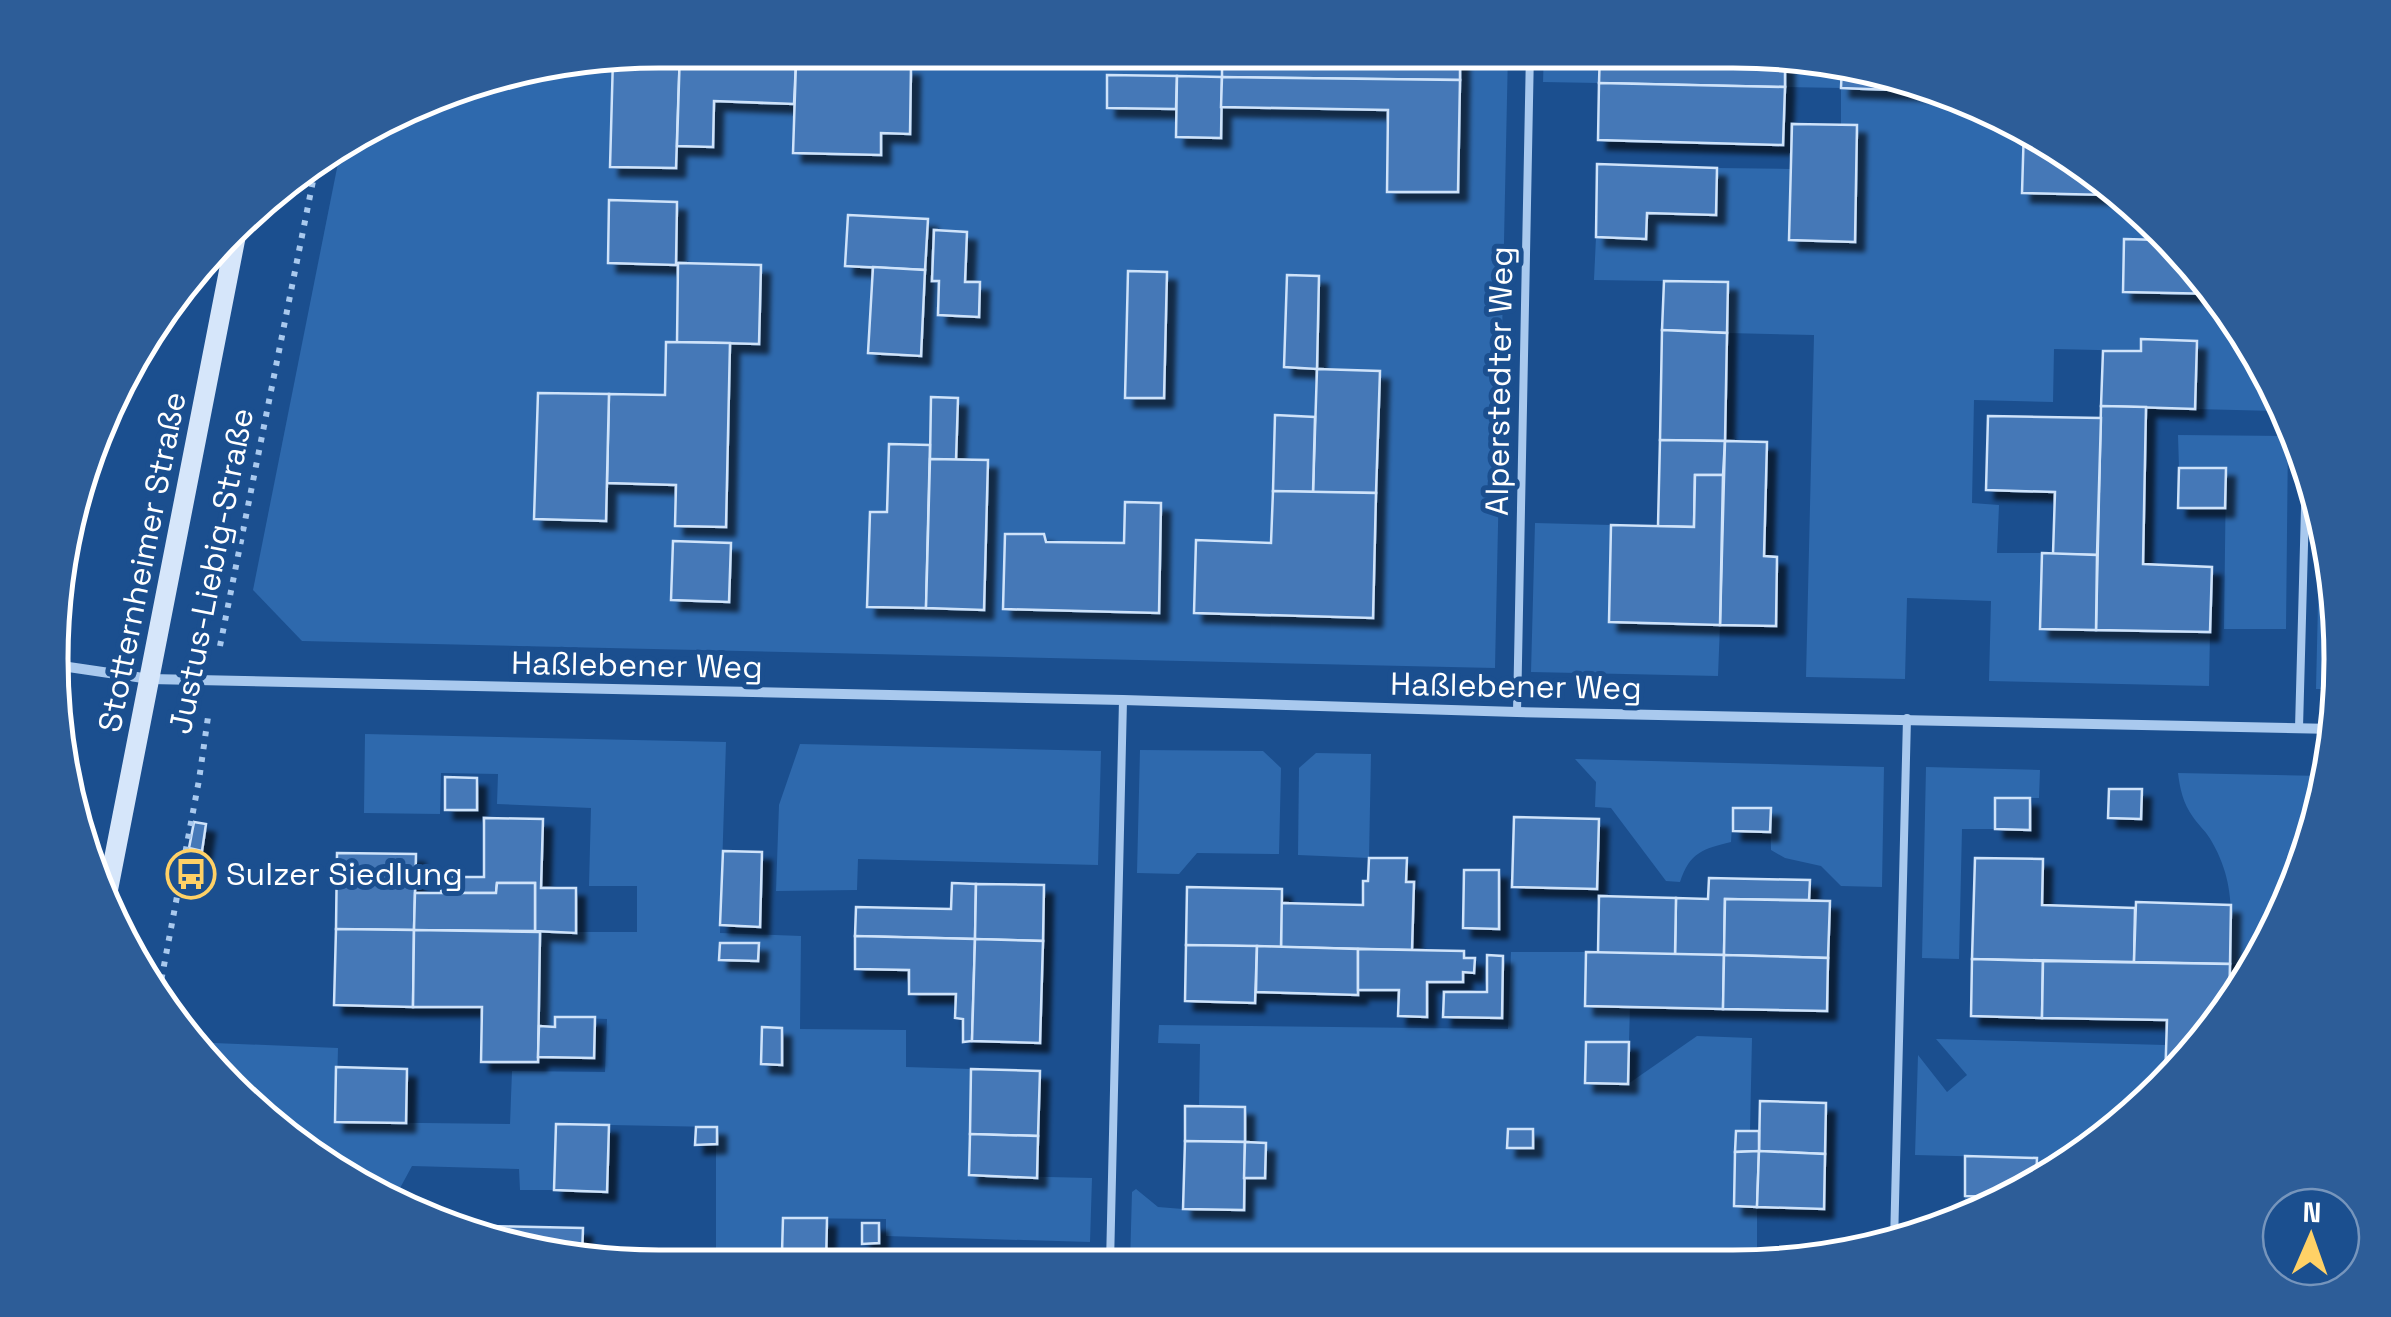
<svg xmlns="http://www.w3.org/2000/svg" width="2391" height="1317" viewBox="0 0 2391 1317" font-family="'Space Grotesk',sans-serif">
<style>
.green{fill:#2e69ad}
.building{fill:#4478b7;stroke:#cfe3fa;stroke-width:2.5;filter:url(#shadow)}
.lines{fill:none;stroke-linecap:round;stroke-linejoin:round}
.path{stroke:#a9c9ee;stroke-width:6;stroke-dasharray:5 8;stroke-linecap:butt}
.lane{stroke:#a9c9ee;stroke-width:8}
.street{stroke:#a9c9ee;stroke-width:10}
.secondary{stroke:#d6e6fa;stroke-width:20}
.labels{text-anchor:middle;stroke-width:10;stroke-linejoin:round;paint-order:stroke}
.street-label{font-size:32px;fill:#fff;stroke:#1b4f8f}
.poi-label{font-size:32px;fill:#fff;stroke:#1b4f8f;text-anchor:start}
.rim{fill:none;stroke:#fff;stroke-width:5}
</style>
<defs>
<filter id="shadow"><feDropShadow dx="9" dy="9" stdDeviation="2.5" flood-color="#0009"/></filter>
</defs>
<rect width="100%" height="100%" fill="#1b4f8f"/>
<g class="green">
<path d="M659,50L1508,51L1495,668L302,641L253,590L341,148L462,82Z"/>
<path d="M1544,51H1600L1599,83L1543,82Z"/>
<path d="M1785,54L1842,63V88L1918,91L1919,83L2024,126L2022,193L2107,194L2161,240L2123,292L2218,294L2276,411L2195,409L2197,341L2142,339L2141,351L2054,349L2053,402L1974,400L1972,503L1999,505L1997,553H2042L2040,629L2210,632L2209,686L1989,681L1991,601L1907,598L1905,679L1806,677L1814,335L1727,333L1728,282L1594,280L1596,237L1646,238L1647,213L1716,215L1717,168L1790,169L1789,240L1854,241L1857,126L1841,125V88L1785,87Z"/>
<path d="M2178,435L2288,436L2286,629H2224L2226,469L2179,468Z"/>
<path d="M2320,517H2321L2333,689H2316Z"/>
<path d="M1535,523L1611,525L1609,622L1720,625L1718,676L1531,672Z"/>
<path d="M365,734L726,742L720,933L801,936L800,1029L906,1030V1067L971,1069L969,1175L1092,1178L1090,1242L886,1236V1219L784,1218L782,1253L741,1252L740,1265H716V1127L557,1124L554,1190H520L519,1169L412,1166L393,1201L355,1186L201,1060L190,1042L338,1048L336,1122L510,1124L512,1071L605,1072L607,1019L556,1017L555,1027L539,1026L540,932H637V886H589L591,808L497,804L498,774L441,773L440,814L364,813Z"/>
<path d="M800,744L1101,751L1098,865L858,859L857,890L776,891L779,805Z"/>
<path d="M1140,750L1263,751L1281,768L1279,854L1197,853L1179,874L1137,873Z"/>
<path d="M1316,753L1371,754L1369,858L1298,855L1299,768Z"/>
<path d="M1575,759L1884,767L1882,887L1841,886L1821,866L1785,858L1771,850L1770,808H1733L1731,842C1703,849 1690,852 1680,882L1666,881L1611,808L1595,807L1596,782Z"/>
<path d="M1926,767L2040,770L2039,798H1996L1995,829H1962L1959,959L1922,958Z"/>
<path d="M2178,773L2323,776L2301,841L2298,842V851L2257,965L2230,964C2231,918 2236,884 2212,842C2207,832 2199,826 2193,817C2183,803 2180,789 2178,773Z"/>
<path d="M1511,952H1586L1585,1006H1630L1629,1042H1586V1083L1628,1084L1697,1036L1752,1038L1750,1131H1736L1734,1205L1757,1207V1261L1130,1264L1132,1192L1136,1189L1158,1207L1183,1209L1244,1178H1265L1266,1143L1245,1142V1108L1199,1107L1200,1044L1158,1043L1159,1025L1508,1029Z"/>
<path d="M1936,1039L2166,1045L2165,1082L2070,1165L2036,1181V1158L1915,1155L1918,1055L1947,1092L1967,1075Z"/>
<path d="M1965,1196L2004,1197L1964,1217Z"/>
</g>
<g class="building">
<path d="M658,50H680L676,168L610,167L613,58Z"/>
<path d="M680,50H875V66L796,63L794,104L714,101L713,147L677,146Z"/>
<path d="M1222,51H1460V80L1222,77Z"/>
<path d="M1600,51H1772L1785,54V87L1599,83Z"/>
<path d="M796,63L911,67L910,134L881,133V155L793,153Z"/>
<path d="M1842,63L1891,71L1919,83V91L1841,88Z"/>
<path d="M1107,75L1177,76L1176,109L1107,108Z"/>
<path d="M1177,76L1222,77L1221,138L1176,137Z"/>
<path d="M1222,77L1460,80L1458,192H1387L1388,110L1221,107Z"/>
<path d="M1599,83L1785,87L1783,145L1598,140Z"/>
<path d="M1792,124L1857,125L1855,242L1789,240Z"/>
<path d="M2024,126L2036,131L2107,195L2022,193Z"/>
<path d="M1597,164L1717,168L1716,215L1647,213L1646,239L1596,237Z"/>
<path d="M609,200L677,202L676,265L608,263Z"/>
<path d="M848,215L928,219L925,270L845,266Z"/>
<path d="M934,230L967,232L965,282H980L979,317L938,315L939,281H932Z"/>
<path d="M2124,239L2161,240L2215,288L2218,294L2123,292Z"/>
<path d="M678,263L761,265L759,344L677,342Z"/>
<path d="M873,267L925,270L921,356L868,353Z"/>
<path d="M1128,271L1167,272L1164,398H1125Z"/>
<path d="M1287,275L1319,276L1317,369L1284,367Z"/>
<path d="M1664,281L1728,282L1727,333L1662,330Z"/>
<path d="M1662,330L1727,333L1725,441L1660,440Z"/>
<path d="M2141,339L2197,341L2195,409L2101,406L2103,351H2141Z"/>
<path d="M666,342L730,343L726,527L675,526L676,485L607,483L609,394L665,395Z"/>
<path d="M1317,369L1380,371L1376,493L1313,492Z"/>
<path d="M538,393L609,394L606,521L534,519Z"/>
<path d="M931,397L958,398L956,460L930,459Z"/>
<path d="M2101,406L2146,407L2143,564L2212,567L2210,632L2096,630Z"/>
<path d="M1275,415L1315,417L1313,492L1273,491Z"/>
<path d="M1988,416L2101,418L2097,555L2053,554L2055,492L1986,490Z"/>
<path d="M1660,440L1725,441L1723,475H1695L1694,527L1658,526Z"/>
<path d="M1725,441L1767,442L1764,556L1777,557L1776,626L1720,625Z"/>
<path d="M889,444L930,445L926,608L867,607L870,512H887Z"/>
<path d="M930,459L988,460L984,610L926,608Z"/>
<path d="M2179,468H2226L2225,508H2178Z"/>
<path d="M1695,475H1723L1720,625L1609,622L1611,525L1694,527Z"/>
<path d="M79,484L72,517L69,516L71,502Z"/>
<path d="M1273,491L1376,493L1373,618L1194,613L1196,540L1271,543Z"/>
<path d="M1125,502L1161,503L1159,613L1003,609L1005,534H1044L1046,542L1124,543Z"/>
<path d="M673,541L731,543L729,602L671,600Z"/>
<path d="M2042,553L2097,555L2096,630L2040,629Z"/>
<path d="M445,777L477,778V810H445Z"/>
<path d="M2109,789H2142L2141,819L2108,818Z"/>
<path d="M1995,798H2030V830L1995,829Z"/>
<path d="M1733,808H1771L1770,832L1733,831Z"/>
<path d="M1514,817L1599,819L1597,889L1512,887Z"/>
<path d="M484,818L543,819L541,888H576V933L535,931V883H497L496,893H441L442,877H484Z"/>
<path d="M194,822L206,824L202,851L189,848Z"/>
<path d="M723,851L762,852L760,927L720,925Z"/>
<path d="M337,853L416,854L414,930L336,929Z"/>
<path d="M1369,858H1407L1406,882H1414L1412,950L1281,947V903L1363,905V881H1368Z"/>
<path d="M1975,858L2043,859L2042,905L2135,908L2134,962L1972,959Z"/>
<path d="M1464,870H1499V929L1463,928Z"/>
<path d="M1709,878L1810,880L1809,900L1725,899L1724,955H1675L1676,898L1708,899Z"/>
<path d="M497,883H535V931L414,930L415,893H496Z"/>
<path d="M952,883L976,884L975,939L855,936L856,907L951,909Z"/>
<path d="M976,884L1044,885L1043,941L975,939Z"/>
<path d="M1187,887L1282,889L1281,947L1186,945Z"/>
<path d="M1599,896L1676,898L1675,955L1598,953Z"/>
<path d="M1725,899L1830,901L1828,958L1724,955Z"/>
<path d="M2136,902L2231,905L2230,964L2134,962Z"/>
<path d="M336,929L414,930L413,1007L334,1005Z"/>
<path d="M414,930L540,932L538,1062H481L482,1007H413Z"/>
<path d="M855,936L975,939L972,1041L963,1042V1019L955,1018L956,994H909V970L855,969Z"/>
<path d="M975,939L1043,941L1040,1043L972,1041Z"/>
<path d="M720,943H759L758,961L719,960Z"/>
<path d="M1186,945L1257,946L1255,1003L1185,1001Z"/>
<path d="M1257,946L1358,949V995L1256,992Z"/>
<path d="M1358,949L1464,951V958H1475L1474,973L1463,972V982H1427V1017L1398,1016L1399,990H1358Z"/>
<path d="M1586,952L1724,955L1723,1009L1585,1006Z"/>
<path d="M1487,955L1503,956L1502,1018L1443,1017L1444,992H1487Z"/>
<path d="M1724,955L1828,958L1827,1011L1723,1009Z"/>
<path d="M1972,959L2043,961L2042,1018L1971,1016Z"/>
<path d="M2043,961L2230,964L2229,1005L2190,1060L2165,1082L2167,1020L2042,1018Z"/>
<path d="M555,1017H595L594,1058L538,1057L539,1026L555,1027Z"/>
<path d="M762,1027L782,1028V1065L761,1064Z"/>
<path d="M1586,1042H1629L1628,1084L1585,1083Z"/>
<path d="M336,1067L407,1069L406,1123L335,1122Z"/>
<path d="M971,1069L1040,1071L1038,1136L970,1134Z"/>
<path d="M1760,1101L1826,1103L1825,1154L1759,1151Z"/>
<path d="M1185,1106L1245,1107V1142L1185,1141Z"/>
<path d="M556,1124L609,1125L607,1192L554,1190Z"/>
<path d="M696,1127H717V1144L695,1145Z"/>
<path d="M1508,1129H1533V1148H1507Z"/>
<path d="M1736,1131H1759V1151L1735,1152Z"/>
<path d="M970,1134L1038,1136L1037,1178L969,1175Z"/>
<path d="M1185,1141L1245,1142L1244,1210L1183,1209Z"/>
<path d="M1245,1142L1266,1143L1265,1178H1244Z"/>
<path d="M1759,1151L1757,1207L1734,1206L1735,1152Z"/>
<path d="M1759,1151L1825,1154L1824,1209L1757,1207Z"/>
<path d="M1965,1156L2037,1158L2036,1181L2004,1197L1965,1196Z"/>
<path d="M783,1218H827L826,1265H740V1252L782,1253Z"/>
<path d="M862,1223H879V1243L862,1244Z"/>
<path d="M489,1226L583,1228L582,1257H609L608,1264L500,1246L489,1241Z"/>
</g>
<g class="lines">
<g class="path">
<path d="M220,646L317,161"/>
<path d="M159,992L199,780L208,717"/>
</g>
<g class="lane">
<path d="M1517,712L1530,51"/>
<path d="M2299,728L2306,472"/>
<path d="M1894,1243L1907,718"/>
<path d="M1110,1264L1123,700"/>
</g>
<path class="street" d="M55,665L150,679L1123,700L1517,712L2335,729"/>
<path class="secondary" d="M105,905L237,230"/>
</g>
<defs>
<g id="bus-ring" transform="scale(2.5)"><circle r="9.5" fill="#1b4f8f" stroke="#ffd166" stroke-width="1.5"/><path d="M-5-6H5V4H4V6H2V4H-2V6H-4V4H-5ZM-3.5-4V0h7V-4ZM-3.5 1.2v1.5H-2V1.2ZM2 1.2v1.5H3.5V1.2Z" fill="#ffd166"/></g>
</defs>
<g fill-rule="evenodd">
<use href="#bus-ring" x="191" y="874"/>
</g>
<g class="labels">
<g class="street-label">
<text transform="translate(1499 381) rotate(-89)" y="11">Alperstedter Weg</text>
<text transform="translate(142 562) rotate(-79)" y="11">Stotternheimer Straße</text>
<text transform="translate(211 571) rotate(-79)" y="11">Justus-Liebig-Straße</text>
<text transform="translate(637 665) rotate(1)" y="11">Haßlebener Weg</text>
<text transform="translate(1516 686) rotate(1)" y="11">Haßlebener Weg</text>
</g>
<g class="poi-label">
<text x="226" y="885">Sulzer Siedlung</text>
</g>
</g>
<path d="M0 0H2391V1317H0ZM659 68H1733A591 591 0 0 1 2324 659V659A591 591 0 0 1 1733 1250H659A591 591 0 0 1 68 659V659A591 591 0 0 1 659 68Z" fill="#2d5d98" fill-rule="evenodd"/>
<path class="rim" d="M659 68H1733A591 591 0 0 1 2324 659V659A591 591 0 0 1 1733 1250H659A591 591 0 0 1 68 659V659A591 591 0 0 1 659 68Z"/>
<g transform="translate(2311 1237) rotate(2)"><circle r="48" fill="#1b4f8f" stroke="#7695bc" stroke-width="2.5"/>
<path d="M0-8L18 38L0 25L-18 38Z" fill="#ffd166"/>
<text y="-15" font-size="28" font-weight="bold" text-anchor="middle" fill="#ffffff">N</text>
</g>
</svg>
